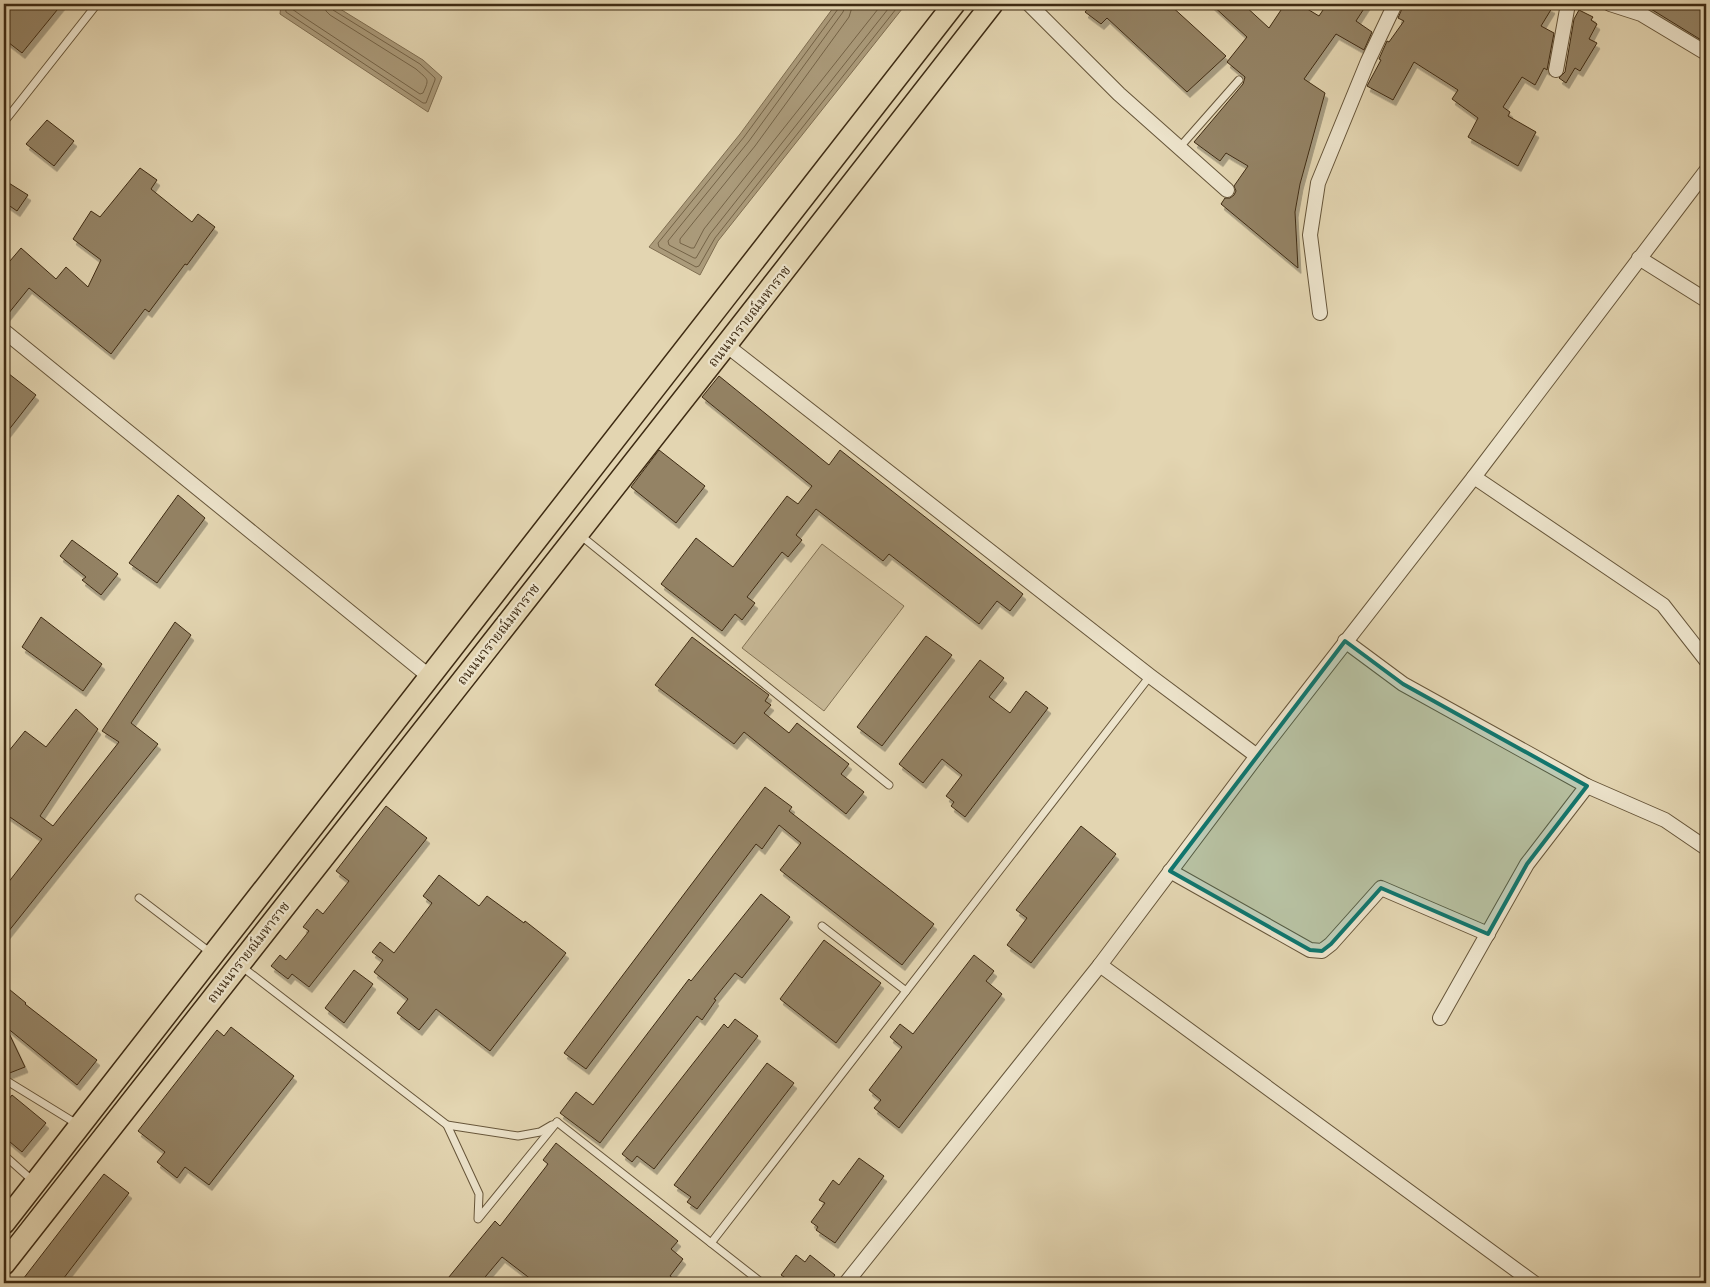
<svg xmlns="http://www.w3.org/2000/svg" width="1710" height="1287" viewBox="0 0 1710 1287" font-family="'IM FELL French Canon','Noto Serif Thai',serif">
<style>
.green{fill:#c7b896;stroke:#827254}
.water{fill:#ab9b7b;stroke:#7f6e51}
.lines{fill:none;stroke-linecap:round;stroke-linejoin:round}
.shore{stroke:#746347;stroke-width:1}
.building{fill:#948365;stroke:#3e2b13;filter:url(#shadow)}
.service-casing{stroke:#67563a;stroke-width:9}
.minor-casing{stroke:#67563a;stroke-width:16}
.primary-casing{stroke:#3e2b13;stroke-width:24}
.service{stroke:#ede4cc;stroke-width:7}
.minor{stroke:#ede4cc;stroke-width:14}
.primary{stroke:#e3d5b1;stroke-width:21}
.marked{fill:#0f766e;fill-opacity:0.2;stroke:#0f766e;stroke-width:4;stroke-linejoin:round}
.labels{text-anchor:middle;stroke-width:4.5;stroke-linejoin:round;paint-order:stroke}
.street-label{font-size:14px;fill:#3e2b13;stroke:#ede4cc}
</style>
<defs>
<filter id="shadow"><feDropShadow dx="3" dy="5.5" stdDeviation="0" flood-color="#0004"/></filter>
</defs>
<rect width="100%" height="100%" fill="#e3d5b1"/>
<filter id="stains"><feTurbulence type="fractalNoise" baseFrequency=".004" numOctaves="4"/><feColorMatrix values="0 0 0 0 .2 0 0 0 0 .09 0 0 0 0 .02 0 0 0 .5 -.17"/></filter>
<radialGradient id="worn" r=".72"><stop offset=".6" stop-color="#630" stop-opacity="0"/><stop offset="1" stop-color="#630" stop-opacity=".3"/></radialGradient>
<path class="green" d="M822,544L904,606L824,711L742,648Z"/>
<g class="water">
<path d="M281,4H332L423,60L442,77L428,112L280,14Z"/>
<path d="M836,4H906L718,241L700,275L649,247L740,134Z"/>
</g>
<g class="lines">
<g class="shore">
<path d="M285,4L286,12L423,103H426L435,80V78L420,64L333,10L331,4"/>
<path d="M292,4V9L302,16L420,94L423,93C430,78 428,80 416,69L330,15L326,11L324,4"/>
<path d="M839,4L838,9L744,137L658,243L659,247L696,267L699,266L715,238L900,4"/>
<path d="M846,4L843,12L749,141L668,241L669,245L694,258H696L710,234L892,4"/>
<path d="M853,4L849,17L755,146L680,239V243L691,248H694L704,229L882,4"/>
</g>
</g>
<g class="building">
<path d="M4,4H62L22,53L4,39Z"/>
<path d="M1092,4H1169L1226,56L1187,92L1107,18L1101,24L1085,12Z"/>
<path d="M1211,4H1243L1269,28L1285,4H1299L1319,16L1327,4H1367L1356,21L1372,32L1364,50L1336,34L1304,79L1325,93L1300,184L1295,212L1298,268L1221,204L1225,198H1230L1234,195L1236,191L1234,186L1248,166L1226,153L1220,161L1194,142L1243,84L1245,77L1227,62L1247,37Z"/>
<path d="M1404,4H1497L1507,9L1510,4H1544L1552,8L1541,26L1554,33L1547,70L1544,68L1535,85L1522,77L1503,107L1510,112L1508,116L1536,132L1518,166L1468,137L1478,118L1452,99L1458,90L1414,62L1393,100L1367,86L1381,60L1379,59L1387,41L1389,42L1404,21L1398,18Z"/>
<path d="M1638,4H1706V43L1646,6Z"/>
<path d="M1579,10L1593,17L1591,20L1597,24L1589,39L1597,43L1580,71L1575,68L1566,83L1559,78L1565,72L1574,19Z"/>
<path d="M47,120L74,141L54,166L26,144Z"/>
<path d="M140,168L157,180L151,189L192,222L198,214L215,227L187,265L185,264L149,312L145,309L111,354L29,288L4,319V268L21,248L56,279L66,267L88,287L101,260L73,239L91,211L100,217Z"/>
<path d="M4,180L28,195L17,211L4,202Z"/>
<path d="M4,370L36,395L4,436Z"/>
<path d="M719,376L829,465L840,450L1023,594L1010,611L997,601L979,624L889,554L883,561L816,509L796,535L802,540L788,557L782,552L747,597L755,603L742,620L735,614L722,631L661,584L696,538L733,567L787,496L798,504L812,486L702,397Z"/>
<path d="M659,450L705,486L676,523L631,487Z"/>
<path d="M178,495L205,518L157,583L129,563Z"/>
<path d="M72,540L118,574L101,595L82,580L86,577L60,556Z"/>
<path d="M41,617L102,664L83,691L22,647Z"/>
<path d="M175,622L191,635L131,723L158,744L4,937V888L42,839L4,813V757L25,731L46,747L76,709L98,729L40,816L53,826L119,742L102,731Z"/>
<path d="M926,636L952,655L882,746L857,727Z"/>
<path d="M692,637L769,695L765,701L771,705L764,713L789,733L797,723L849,764L841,774L864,792L846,814L744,732L734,744L655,685Z"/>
<path d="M980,660L1004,678L989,697L1010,713L1026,691L1048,708L965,817L951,806L954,802L946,796L962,775L942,759L923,783L899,764Z"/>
<path d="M765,787L792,807L789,811L934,924L902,965L780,870L801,843L779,825L762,849L756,844L586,1069L564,1053Z"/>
<path d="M386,806L427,838L309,987L292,974L288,979L271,966L280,955L286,960L309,931L303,927L317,909L323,914L349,881L336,871Z"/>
<path d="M1081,826L1116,854L1031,963L1007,945L1027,918L1016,910Z"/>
<path d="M439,875L479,906L487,896L524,923L525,921L566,953L490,1051L436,1009L419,1030L397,1013L408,999L374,972L383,960L372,952L380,942L394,953L432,903L423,896Z"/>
<path d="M761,894L790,917L742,978L735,973L714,999L716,1000L702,1020L697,1016L600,1143L560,1113L576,1092L593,1105L689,979L691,981Z"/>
<path d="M824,940L881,983L836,1043L780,999Z"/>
<path d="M974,955L994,971L986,981L1002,994L899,1128L874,1108L881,1100L869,1090L902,1047L890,1037L900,1024L913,1034Z"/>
<path d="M354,970L373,984L344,1023L325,1008Z"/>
<path d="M4,985L26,1003L25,1004L97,1060L77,1085L6,1027L25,1067L7,1074L4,1067Z"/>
<path d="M735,1019L758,1036L654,1169L637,1156L632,1162L622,1154L724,1024L728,1028Z"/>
<path d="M231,1027L294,1076L209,1185L185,1167L177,1178L157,1162L165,1152L138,1131L217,1030L224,1036Z"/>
<path d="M767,1063L794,1083L697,1209L687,1202L691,1197L674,1185Z"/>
<path d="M12,1095L46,1123L22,1152L4,1137V1105Z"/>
<path d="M556,1143L678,1241L671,1249L683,1259L670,1276L680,1283H536L502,1257L480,1283H444L495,1221L500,1226L548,1164L543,1160Z"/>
<path d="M859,1158L884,1176L835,1243L816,1230L818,1227L811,1222L825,1203L819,1200L833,1180L839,1185Z"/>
<path d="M104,1174L129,1193L60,1283H20Z"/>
<path d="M796,1255L805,1262L810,1255L835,1275L829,1283H793L781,1275Z"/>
</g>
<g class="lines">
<g class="service-casing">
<g id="service">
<path d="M4,122L97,4"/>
<path d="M1179,148L1239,80"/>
<path d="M580,535L889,785"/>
<path d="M139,898L211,953"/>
<path d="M822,926L906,991"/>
<path d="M241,966L447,1125L479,1194L478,1219L557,1122"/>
<path d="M4,1086L7,1081L77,1124"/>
<path d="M557,1122L762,1283"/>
<path d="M447,1125L518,1136L540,1132L552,1125"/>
<path d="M4,1155L33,1181"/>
<path d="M711,1243L1150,676"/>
</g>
</g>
<g class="minor-casing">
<g id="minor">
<path d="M1029,4L1119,94L1227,190"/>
<path d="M1610,4L1641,14L1706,53"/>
<path d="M1556,70L1568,4"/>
<path d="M1639,258L1706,300"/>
<path d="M1320,313L1310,235L1318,183L1368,61L1395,4"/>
<path d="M4,331L430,677"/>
<path d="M726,345L1150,676L1257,756"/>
<path d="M1474,477L1663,605L1706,660"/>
<path d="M1345,641L1403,684L1587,786L1665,820L1706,848"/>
<path d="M1170,871L1310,950L1322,951L1331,944L1381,888L1488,934"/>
<path d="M1100,965L1534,1283"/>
<path d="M1440,1018L1527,864L1587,786"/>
<path d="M846,1283L1100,965L1257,756L1474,477L1706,171"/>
</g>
</g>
<g class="primary-casing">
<g id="primary">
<path d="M4,1223L954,4"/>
<path d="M4,1264L726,345L992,4"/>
</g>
</g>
<use href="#service" class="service"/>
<use href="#minor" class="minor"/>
<use href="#primary" class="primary"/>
</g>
<path class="marked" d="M1345,641L1403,684L1587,786L1527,864L1488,934L1381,888L1331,944L1322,951L1310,950L1170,871Z"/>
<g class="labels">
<g class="street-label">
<text transform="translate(749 316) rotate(-52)" y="5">ถนนนารายณ์มหาราช</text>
<text transform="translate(498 634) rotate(-52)" y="5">ถนนนารายณ์มหาราช</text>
<text transform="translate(248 952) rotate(-52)" y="5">ถนนนารายณ์มหาราช</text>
</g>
</g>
<rect width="1710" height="1287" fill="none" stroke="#e3d5b1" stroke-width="20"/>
<rect x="5" y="5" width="1700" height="1277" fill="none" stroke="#3e2b13" stroke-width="2.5"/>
<rect x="10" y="10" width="1690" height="1267" fill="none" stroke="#3e2b13"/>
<rect width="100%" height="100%" filter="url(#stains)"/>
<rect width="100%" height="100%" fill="url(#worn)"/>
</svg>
